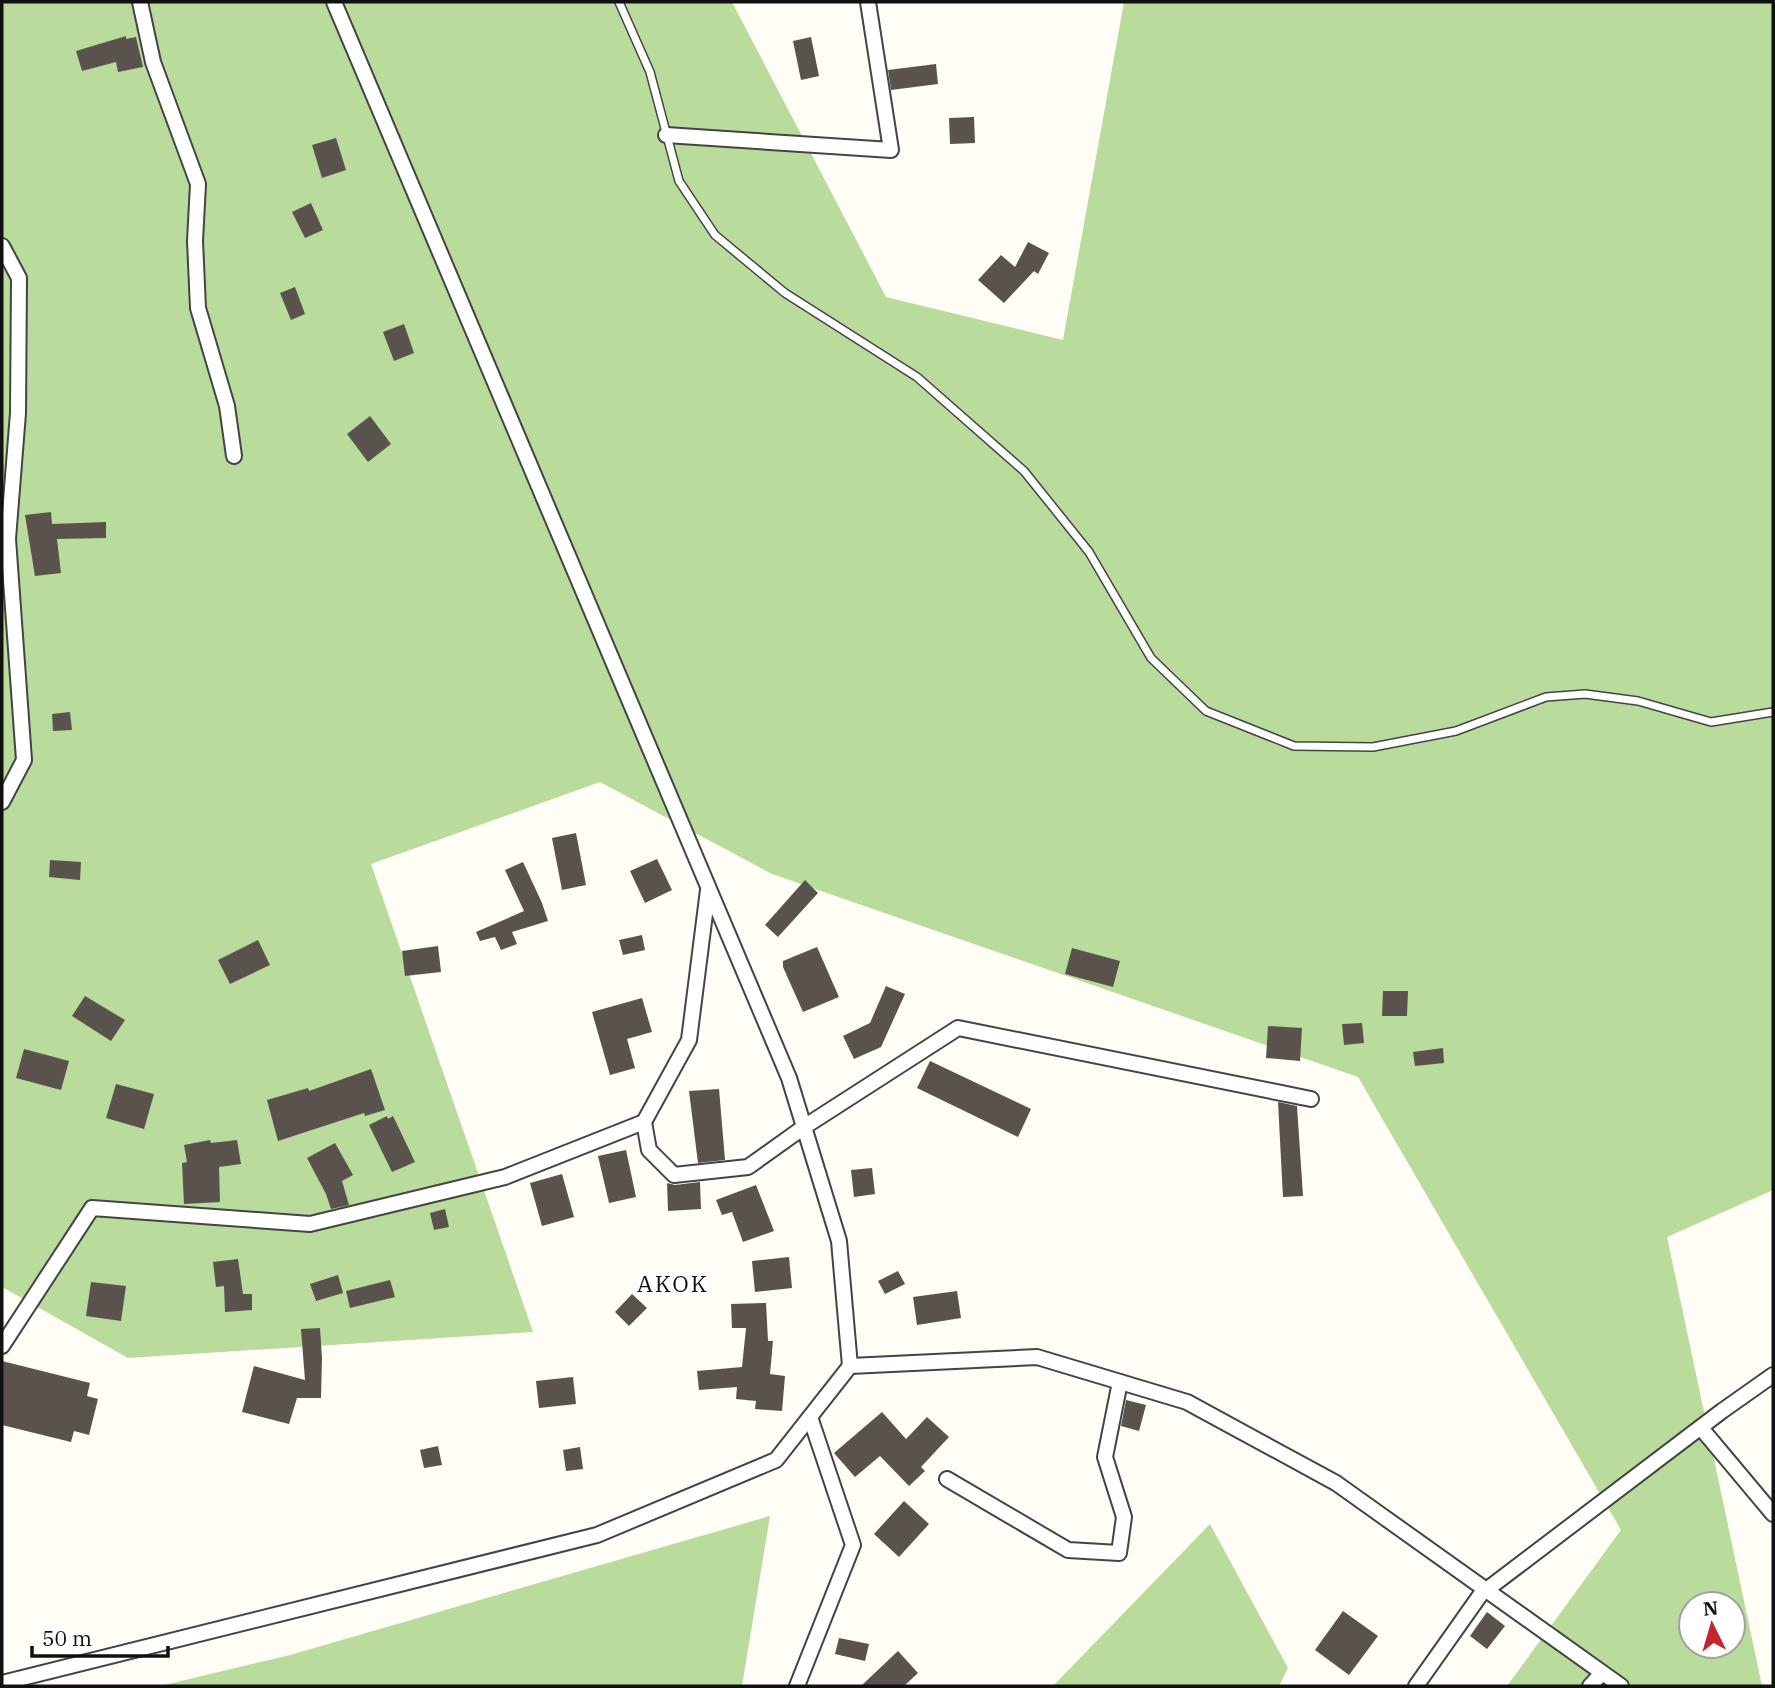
<svg xmlns="http://www.w3.org/2000/svg" width="1775" height="1688" viewBox="0 0 1775 1688" font-family="'IBM Plex Serif',serif">
<style>
.forest{fill:#b9dc9c;fill-rule:evenodd}
.building{fill:#5a524d}
.lines{fill:none;stroke-linecap:round;stroke-linejoin:round}
.lane-casing{stroke:#444;stroke-width:10}
.street-casing{stroke:#444;stroke-width:18}
.lane{stroke:#fff;stroke-width:7}
.street{stroke:#fff;stroke-width:14}
.labels{text-anchor:middle;stroke-width:7;stroke-linejoin:round;paint-order:stroke}
.quarter-label{font-size:23px;letter-spacing:2px;fill:#111;stroke:#fff}
</style>
<rect width="100%" height="100%" fill="#fffdf5"/>
<g class="forest">
<path d="M2,2H732L886,297L1063,340L1124,2H1773V1190L1667,1237L1762,1686H1507L1621,1530L1358,1077L772,874L600,782L371,864L533,1332L128,1358L2,1287ZM1691,1604H1733V1646H1691Z"/>
<path d="M770,1516L742,1686H160L290,1655Z"/>
<path d="M1210,1524L1288,1668L1279,1686H1053Z"/>
</g>
<g class="building">
<path d="M126,36V39L136,37L143,67L118,72L116,62L82,71L76,51Z"/>
<path d="M811,37L819,76L801,80L793,41Z"/>
<path d="M936,64L938,84L891,90L888,70Z"/>
<path d="M974,117L975,143L950,144L949,118Z"/>
<path d="M336,138L346,170L322,178L312,145Z"/>
<path d="M311,203L323,230L305,238L292,212Z"/>
<path d="M1028,242L1049,253L1038,274L1034,271L1004,303L978,280L1001,255L1015,267Z"/>
<path d="M295,287L305,314L291,320L280,293Z"/>
<path d="M404,324L414,353L394,361L383,332Z"/>
<path d="M370,416L391,444L368,462L347,434Z"/>
<path d="M51,512L52,524L106,522V538L57,539L61,573L35,576L25,515Z"/>
<path d="M70,712L72,730L53,731L52,714Z"/>
<path d="M576,833L586,885L562,890L552,838Z"/>
<path d="M657,859L672,890L645,903L630,871Z"/>
<path d="M50,860L81,862L80,880L49,877Z"/>
<path d="M523,862L542,903L548,921L512,932L517,944L501,950L495,937L480,941L476,932L524,911L505,870Z"/>
<path d="M805,880L818,893L778,937L765,925Z"/>
<path d="M642,935L645,950L623,955L619,940Z"/>
<path d="M258,940L270,965L230,984L218,960Z"/>
<path d="M438,946L441,972L405,976L402,951Z"/>
<path d="M817,947L839,997L803,1012L783,967V961Z"/>
<path d="M1072,948L1120,961L1113,987L1065,974Z"/>
<path d="M886,986L905,994L881,1047L854,1059L843,1036L870,1023Z"/>
<path d="M1383,991H1408L1407,1016H1382Z"/>
<path d="M85,996L125,1020L111,1041L72,1016Z"/>
<path d="M642,998L652,1032L627,1039L635,1068L610,1075L592,1012Z"/>
<path d="M1362,1023L1364,1043L1344,1045L1342,1024Z"/>
<path d="M1268,1026L1302,1028L1300,1061L1266,1058Z"/>
<path d="M1443,1048L1444,1063L1415,1066L1413,1052Z"/>
<path d="M24,1049L69,1061L61,1090L16,1078Z"/>
<path d="M930,1061L1031,1109L1018,1137L917,1088Z"/>
<path d="M371,1069L385,1110L365,1116L364,1113L278,1141L267,1100L308,1088L309,1091Z"/>
<path d="M116,1084L154,1094L144,1129L106,1118Z"/>
<path d="M719,1089L725,1160L698,1163L689,1091Z"/>
<path d="M1278,1102L1297,1106L1303,1196L1283,1197Z"/>
<path d="M387,1116L388,1119L393,1116L415,1162L392,1172L369,1125Z"/>
<path d="M210,1140L211,1143L237,1140L241,1164L219,1167L220,1202L184,1204L182,1163L187,1162L184,1145Z"/>
<path d="M335,1143L353,1175L342,1181L349,1205L331,1209L326,1194L307,1158Z"/>
<path d="M626,1150L636,1197L609,1203L598,1156Z"/>
<path d="M872,1168L875,1194L854,1197L851,1170Z"/>
<path d="M562,1174L574,1217L542,1226L530,1183Z"/>
<path d="M700,1182L701,1209L668,1211L667,1183L675,1185Z"/>
<path d="M756,1185L774,1231L743,1242L732,1212L722,1215L716,1200Z"/>
<path d="M445,1209L449,1227L434,1230L430,1213Z"/>
<path d="M789,1257L792,1288L755,1292L752,1261Z"/>
<path d="M238,1259L243,1294H252V1310L225,1312L224,1286L216,1287L213,1262Z"/>
<path d="M898,1271L905,1284L885,1294L878,1281Z"/>
<path d="M338,1275L343,1293L316,1301L310,1284Z"/>
<path d="M390,1280L395,1297L350,1308L346,1291Z"/>
<path d="M91,1282L126,1286L121,1321L86,1316Z"/>
<path d="M957,1291L961,1318L917,1325L913,1297Z"/>
<path d="M632,1294L647,1308L629,1326L615,1312Z"/>
<path d="M766,1303L768,1341H773L770,1374L785,1376L782,1411L755,1409L756,1401L736,1399L737,1387L699,1390L697,1371L742,1367L746,1328H732L731,1304Z"/>
<path d="M320,1328L322,1358L321,1398H297L289,1424L242,1412L254,1366L305,1380L301,1329Z"/>
<path d="M2,1361L90,1383L87,1396L98,1399L89,1435L74,1431L71,1442L2,1425Z"/>
<path d="M573,1377L576,1404L539,1408L536,1381Z"/>
<path d="M1126,1400L1146,1405L1139,1431L1121,1426Z"/>
<path d="M882,1412L906,1439L927,1417L949,1437L921,1467L925,1471L909,1486L880,1456L855,1477L834,1453Z"/>
<path d="M438,1446L442,1465L424,1468L420,1450Z"/>
<path d="M580,1447L583,1469L566,1471L563,1450Z"/>
<path d="M904,1501L929,1524L899,1557L874,1534Z"/>
<path d="M1343,1611L1378,1636L1349,1675L1315,1650Z"/>
<path d="M1487,1612L1505,1626L1487,1649L1470,1636Z"/>
<path d="M839,1638L869,1644L865,1661L835,1654Z"/>
<path d="M898,1651L918,1673L904,1686H861Z"/>
</g>
<g class="lines">
<g class="lane-casing">
<path id="lane" d="M619,2L650,72L679,181L715,235L785,293L917,377L1024,471L1089,552L1151,658L1206,711L1294,746L1373,747L1456,731L1546,697L1585,694L1638,701L1711,722L1773,712"/>
</g>
<g class="street-casing">
<g id="street">
<path d="M140,2L153,62L198,184L195,241L198,308L227,406L234,456"/>
<path d="M666,135L891,150L868,2"/>
<path d="M2,246L19,278L18,413L8,539L24,760L2,802"/>
<path d="M644,1122L649,1150L674,1175L748,1167L804,1127L958,1028L1311,1099"/>
<path d="M2,1346L92,1208L310,1224L505,1177L644,1122L689,1040L708,890"/>
<path d="M850,1366L1037,1357L1187,1402L1336,1483L1621,1686"/>
<path d="M1701,1428L1773,1514"/>
<path d="M947,1479L1068,1550L1119,1553L1124,1517L1105,1457L1120,1382"/>
<path d="M2,1683L597,1535L776,1460L850,1366L839,1241L789,1078L334,2"/>
<path d="M797,1686L853,1545L810,1417"/>
<path d="M1416,1686L1481,1594L1722,1411L1773,1375"/>
<path d="M1590,1686L1602,1673"/>
</g>
</g>
<use href="#lane" class="lane"/>
<use href="#street" class="street"/>
</g>
<g class="labels">
<g class="quarter-label">
<text x="673" y="1292">AKOK</text>
</g>
</g>
<rect width="1775" height="1688" fill="none" stroke="#111111" stroke-width="7"/>
<g transform="translate(1712 1625) rotate(355)"><circle r="33" fill="#ffffff" stroke="#a0a0a0" stroke-width="2"/>
<path d="M0-5L12 26L0 18L-12 26Z" fill="#c4262e"/>
<text y="-10" font-size="19" font-weight="bold" text-anchor="middle" fill="#111111">N</text>
</g>
<path d="M32 1646v10h136v-10" fill="none" stroke="#111111" stroke-width="3.5"/>
<text x="42" y="1646" font-size="21" fill="#111111" stroke="#ffffff" stroke-width="5" paint-order="stroke">50 m</text>
</svg>
